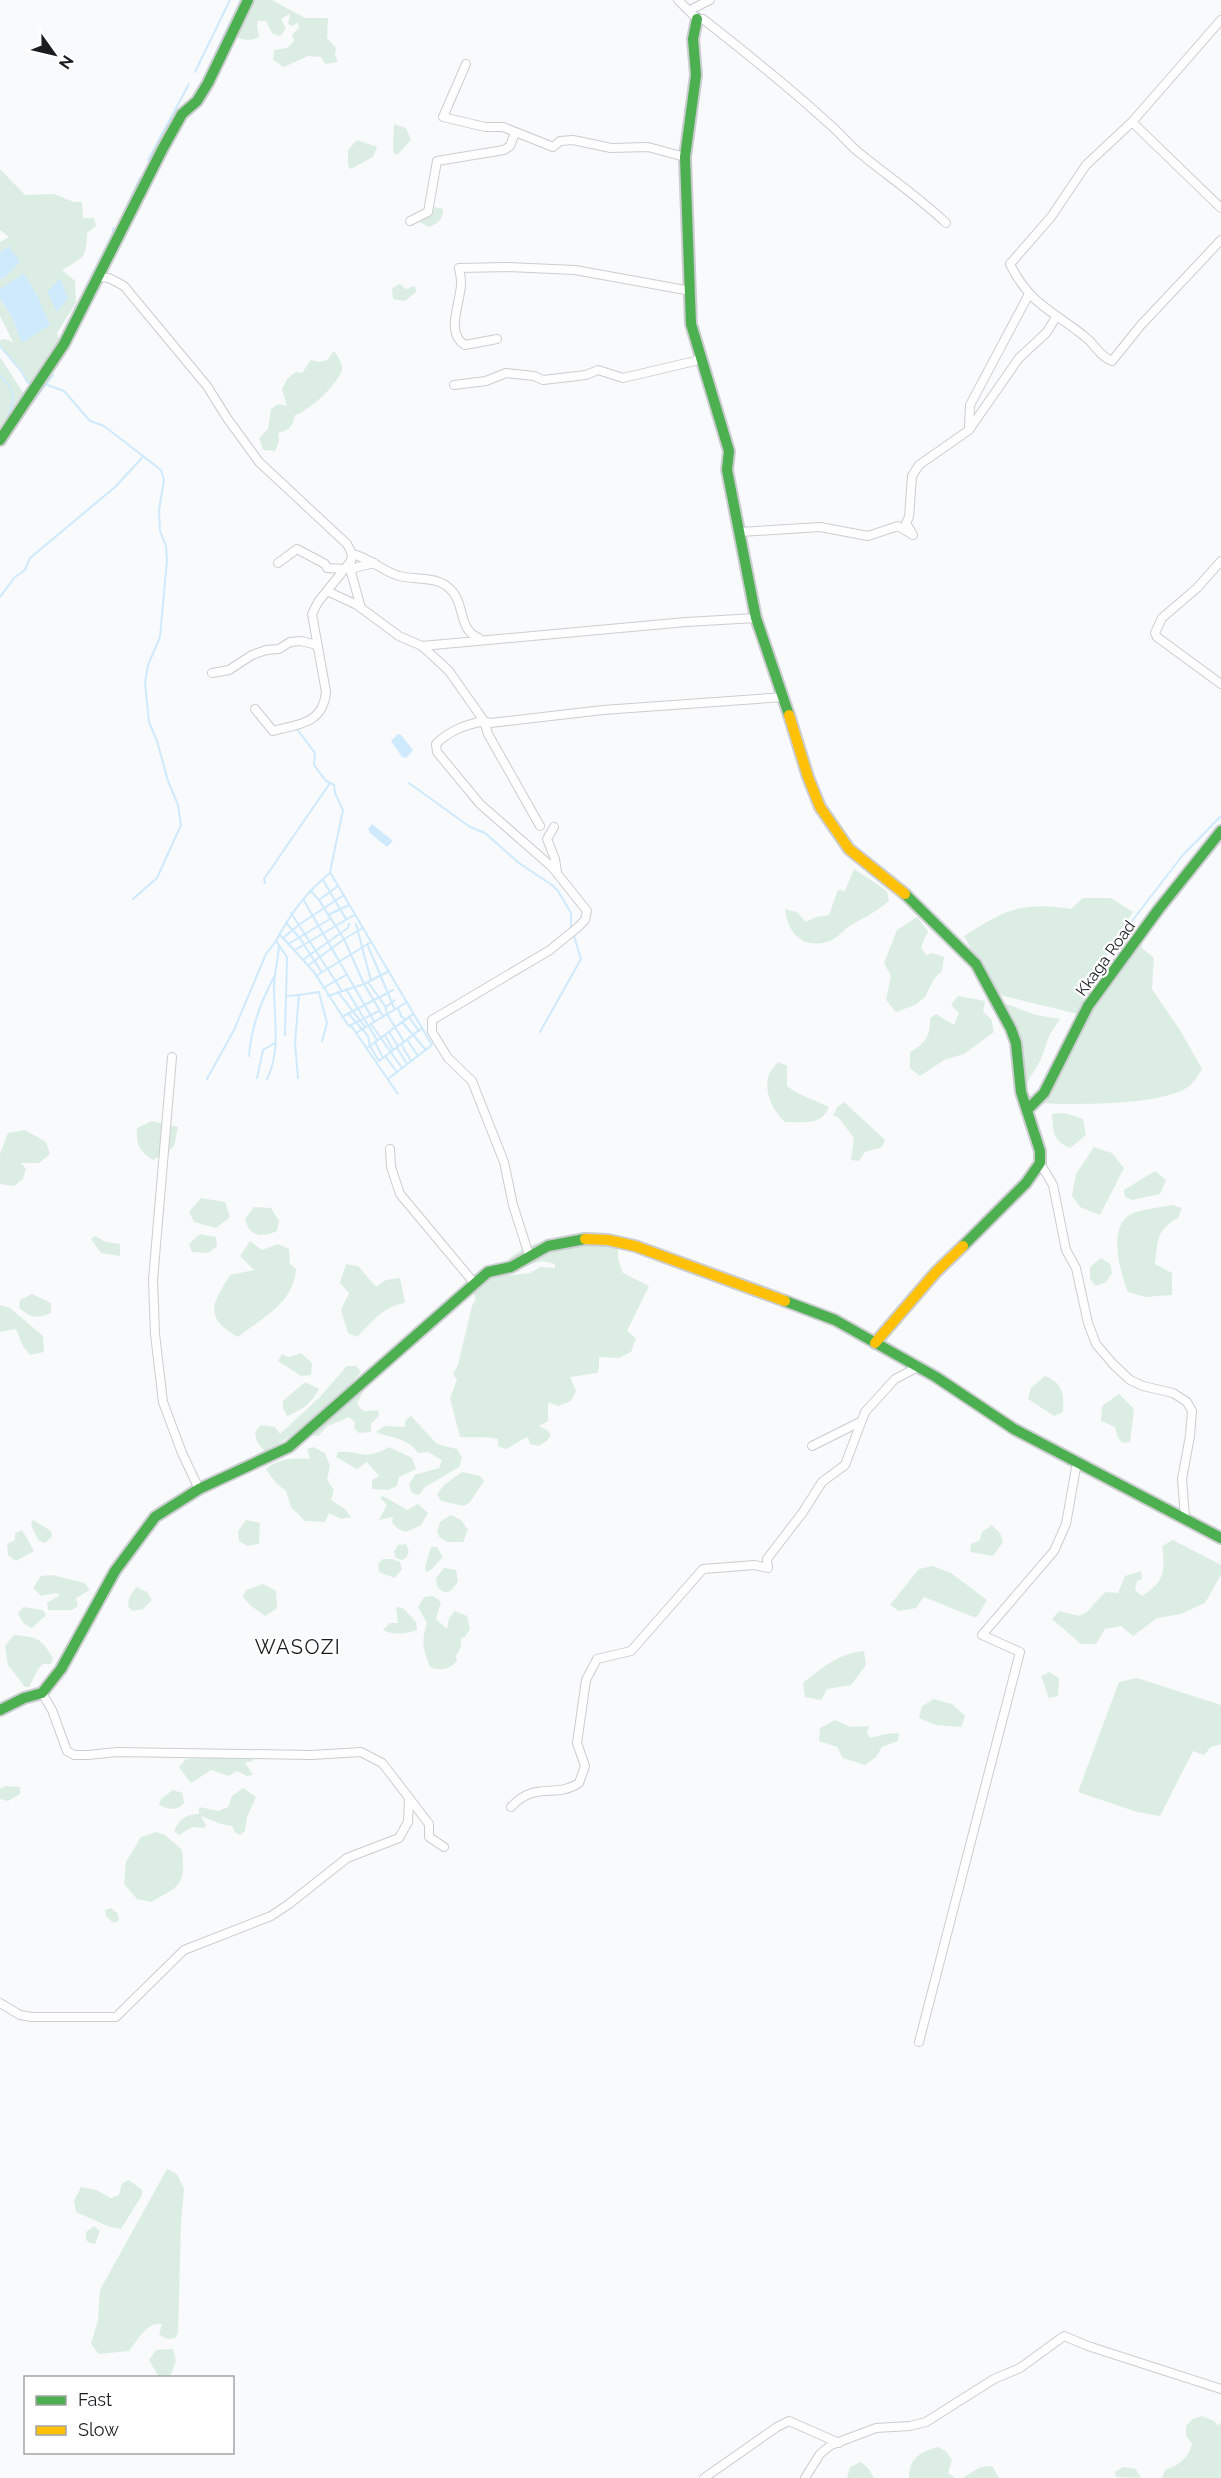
<svg xmlns="http://www.w3.org/2000/svg" width="1221" height="2478" viewBox="0 0 1221 2478" font-family="Raleway,sans-serif">
<style>
.green{fill:#dceee3}
.water{fill:#cfeafd}
.lines{fill:none;stroke-linecap:round;stroke-linejoin:round}
.stream{stroke:#cfeafd;stroke-width:2}
.street-casing{stroke:#cbcdd0;stroke-width:10}
.fast-casing{stroke:#cbcdd0;stroke-width:14}
.slow-casing{stroke:#cbcdd0;stroke-width:14}
.street{stroke:#fefeff;stroke-width:8}
.fast{stroke:#4caf50;stroke-width:10}
.slow{stroke:#ffc107;stroke-width:10}
.labels{text-anchor:middle;stroke-width:4.5;stroke-linejoin:round;paint-order:stroke}
.street-label{font-size:16px;fill:#191d1f;stroke:#fff}
.quarter-label{font-size:20px;letter-spacing:1.5px;fill:#191d1f;stroke:#fff}
</style>
<rect width="100%" height="100%" fill="#f8fafc"/>
<g class="green">
<path d="M241,0H272L305,18H328L327,38L336,48L335,55L338,62L325,64L321,57L308,56L284,67L273,60L274,50L287,48L294,41L292,35L299,28L298,23L291,26L288,23L290,16L289,14L281,19L286,29L280,36L272,33L266,21H258L257,26L259,37C245,44 237,37 226,29Z"/>
<path d="M394,124L406,128L411,140L397,155L393,152Z"/>
<path d="M357,140L377,147L373,157L351,169L348,166V150Z"/>
<path d="M0,169L25,195L54,194L74,202H82L83,218H94L96,226L87,233C86,259 85,256 62,270L75,281L76,303L57,333L60,342L33,384L27,382L22,372L0,346V340L5,339L13,342L0,316V299L11,315L22,343L24,274L0,289V279L4,278L9,246L0,252V242L9,237L0,230Z"/>
<path d="M434,207L443,209C443,220 438,223 429,227L414,219L416,214Z"/>
<path d="M400,284L406,289L415,286L416,292L405,301L393,299L392,288Z"/>
<path d="M334,351C337,356 342,361 342,368C341,382 308,412 295,415C293,426 289,431 278,433L279,441L275,451L263,450L259,438L268,429L271,409L278,404L287,406L282,389L288,378L296,372L302,373L311,360L319,362L327,360Z"/>
<path d="M0,357L26,397L0,434Z"/>
<path d="M854,869L887,891L889,901C877,911 866,917 853,924C845,928 839,937 830,941C803,950 788,934 785,909L797,912L806,922L816,917L829,915L838,890L845,891Z"/>
<path d="M1083,898H1111L1133,912L1104,956L1117,963L1141,932L1142,948L1154,958L1152,989L1180,1030L1202,1069C1198,1075 1194,1083 1188,1087C1160,1106 1070,1105 1034,1103L1078,1014L1003,996L990,984L964,936C1005,910 1022,901 1071,909Z"/>
<path d="M917,917L928,931L921,947L926,955L933,953L944,957L942,971L934,979L925,997L915,1005L896,1012L886,1000L891,976L884,963L897,930Z"/>
<path d="M958,996L985,1001L983,1012L991,1019L994,1032L964,1054L944,1060L920,1076L910,1068V1052C925,1044 931,1035 930,1018L936,1014L954,1025L959,1013L951,1005Z"/>
<path d="M998,1001L1036,1015L1060,1019L1050,1034L1041,1059L1024,1088L1017,1050Z"/>
<path d="M778,1062L787,1066V1086L795,1092L829,1107C821,1126 803,1122 785,1122C773,1111 763,1091 769,1074C771,1070 776,1065 778,1062Z"/>
<path d="M844,1102L885,1140L882,1147L865,1152L859,1161L851,1160L854,1138L838,1117L833,1116L837,1107Z"/>
<path d="M1065,1113L1083,1119L1086,1135L1070,1148C1053,1141 1053,1131 1052,1114Z"/>
<path d="M152,1121L178,1127L174,1147L153,1160C139,1152 136,1143 137,1128Z"/>
<path d="M25,1130L46,1142L50,1154L39,1163H21L26,1169L23,1179L14,1186L0,1184V1154L8,1133Z"/>
<path d="M1094,1147L1112,1153L1124,1168L1100,1215L1080,1207L1072,1196L1076,1174Z"/>
<path d="M1155,1171L1166,1180L1160,1194L1132,1200L1125,1197L1124,1190Z"/>
<path d="M201,1198L225,1202L230,1217L216,1228L194,1222L189,1212Z"/>
<path d="M1172,1205L1182,1208L1178,1218C1156,1230 1158,1241 1155,1264L1172,1273V1295L1145,1297L1128,1292C1120,1273 1107,1226 1131,1214C1142,1209 1159,1208 1172,1205Z"/>
<path d="M254,1207L271,1208L279,1221L277,1231C260,1238 250,1237 245,1219Z"/>
<path d="M200,1234L216,1237L217,1246L208,1253L192,1252L189,1244Z"/>
<path d="M95,1236L106,1242L120,1244V1256L101,1253L91,1239Z"/>
<path d="M568,1236L618,1244V1259L623,1273L649,1286L627,1331L636,1338L631,1352L619,1358L599,1357V1368L597,1373L570,1377L576,1391L571,1401L558,1406L548,1402V1421L539,1426L547,1430L551,1435L547,1441L538,1446L530,1444L528,1437C519,1440 514,1446 505,1449L498,1446V1439C484,1436 474,1438 460,1437L450,1398L457,1380L453,1374L458,1365L472,1306L476,1299L473,1292L489,1277L530,1273L540,1267L555,1268V1264L542,1261L499,1273C509,1249 545,1239 568,1236Z"/>
<path d="M250,1241L262,1250L278,1244L289,1249L290,1264L296,1269C294,1303 262,1318 238,1337C203,1317 212,1304 230,1275L254,1270L240,1256Z"/>
<path d="M1101,1258L1110,1264L1112,1273L1106,1282L1096,1286L1090,1279V1267Z"/>
<path d="M346,1264L358,1266L376,1287L386,1280L400,1278L405,1303C382,1307 373,1321 357,1337L348,1333L341,1310L349,1293L340,1283Z"/>
<path d="M32,1294L51,1303V1313C37,1319 31,1318 19,1308L20,1300Z"/>
<path d="M0,1305L10,1308L43,1336L44,1352L30,1355L23,1346L16,1329L0,1332Z"/>
<path d="M301,1353L312,1363L311,1375L301,1376L278,1361L282,1354L289,1357Z"/>
<path d="M347,1366H356L361,1371C343,1398 294,1436 265,1452L257,1442L255,1432L261,1425L275,1427L280,1434L320,1397Z"/>
<path d="M1045,1376C1063,1383 1064,1394 1063,1412L1054,1416L1028,1399L1031,1388Z"/>
<path d="M305,1382L319,1389C311,1404 302,1410 287,1416L283,1408V1401Z"/>
<path d="M364,1384L366,1387L357,1403C363,1415 369,1410 378,1410L379,1416L371,1424V1432L359,1433L354,1428L355,1422L349,1417L328,1426L318,1436L308,1434Z"/>
<path d="M1119,1394L1134,1409L1130,1442L1123,1443L1118,1438L1115,1427L1101,1421L1102,1406Z"/>
<path d="M411,1416L437,1444L457,1449L462,1458L459,1467L425,1487L419,1495L412,1493L409,1485L415,1475L439,1468L442,1460L428,1452L418,1453C407,1437 393,1439 376,1432L384,1426L405,1427V1421Z"/>
<path d="M313,1447L325,1453L330,1466L327,1480L334,1490L331,1500L345,1509L351,1517L341,1519L329,1513L325,1522L305,1521L291,1507L286,1491L276,1483L266,1469C278,1458 295,1458 310,1459L307,1449Z"/>
<path d="M389,1447L412,1458L416,1469L399,1477L397,1486L388,1490L372,1489V1480L379,1476L367,1462L357,1469L336,1457L338,1452C363,1450 363,1462 389,1447Z"/>
<path d="M462,1472L480,1476L484,1481L470,1502L464,1506L441,1501L437,1494L444,1485Z"/>
<path d="M383,1496L407,1510L418,1504L428,1513L421,1525L406,1532L398,1529L392,1522L393,1517L379,1520L387,1505L380,1498Z"/>
<path d="M451,1515L461,1520L468,1530L463,1542H448L439,1537L437,1531L440,1522Z"/>
<path d="M33,1520L51,1531L52,1537L45,1543L38,1540L31,1525Z"/>
<path d="M246,1520L260,1523L259,1544L247,1546L239,1541L238,1531Z"/>
<path d="M992,1525L1000,1533L1003,1542L993,1556L970,1552L971,1544L980,1540L982,1532Z"/>
<path d="M22,1530L34,1551L16,1561L8,1555L7,1544L15,1540V1533Z"/>
<path d="M1173,1540L1221,1565V1575L1205,1603L1181,1614L1157,1618L1133,1636L1121,1626L1105,1629L1096,1644H1081L1052,1619L1059,1611L1079,1616L1087,1612L1105,1592L1118,1593L1125,1576L1141,1571L1142,1579L1137,1581L1135,1590L1142,1596C1164,1583 1166,1570 1162,1546Z"/>
<path d="M406,1544L409,1552L406,1558L402,1560L396,1558L394,1552L398,1545Z"/>
<path d="M431,1547H437L443,1557L431,1570L426,1572L425,1567Z"/>
<path d="M383,1559H392L400,1562L402,1569L395,1578L379,1572L378,1564Z"/>
<path d="M933,1566L951,1573L987,1600L976,1618L924,1597L916,1608L899,1611L890,1605L919,1569Z"/>
<path d="M444,1568L456,1570L458,1581C452,1591 447,1597 437,1587L436,1578Z"/>
<path d="M52,1575L85,1583L90,1590L76,1598L78,1606L72,1610H48L47,1603L60,1595L56,1593L41,1596L33,1588L41,1576Z"/>
<path d="M263,1584L276,1591L277,1608L265,1616L250,1605L243,1597L246,1590Z"/>
<path d="M136,1587L147,1592L152,1600L143,1609L133,1611L128,1607L129,1598Z"/>
<path d="M433,1596L441,1602L436,1619L447,1629L449,1618L455,1611L467,1616L470,1629L465,1637L461,1638V1647L456,1656L457,1661C448,1670 441,1671 430,1667C423,1648 421,1643 427,1623L418,1607L424,1597Z"/>
<path d="M23,1607L43,1610L46,1615L32,1628L24,1624L18,1614Z"/>
<path d="M396,1607L403,1608L416,1622L417,1630C408,1634 391,1635 383,1630L390,1623H398Z"/>
<path d="M14,1635C39,1637 40,1638 53,1658L51,1664H43L38,1669L29,1687H25L8,1665L5,1646Z"/>
<path d="M864,1651L866,1665L851,1685L827,1689L821,1700L805,1697L803,1683C822,1668 839,1653 864,1651Z"/>
<path d="M1049,1672L1059,1678L1058,1696L1049,1698L1041,1676Z"/>
<path d="M1137,1678L1221,1705V1744L1211,1747L1204,1755L1193,1751L1160,1816L1137,1812L1078,1792L1119,1682Z"/>
<path d="M934,1699L952,1704L965,1716L961,1727L936,1725L919,1718L922,1706Z"/>
<path d="M835,1720L850,1727L869,1726L867,1733L870,1738L886,1734L899,1733L898,1741L882,1747L876,1757L865,1765L843,1758L837,1747L819,1741L820,1728Z"/>
<path d="M252,1754L253,1761L245,1763L253,1775L247,1776L237,1771L229,1776L211,1770L191,1783L179,1767L186,1759Z"/>
<path d="M6,1786L20,1787V1794L8,1801L0,1799V1789Z"/>
<path d="M243,1788L256,1797L247,1817L245,1831L240,1835L235,1832L232,1826L221,1824L201,1816L206,1825L204,1828L192,1827L179,1835L174,1831C180,1819 186,1814 199,1814V1807L219,1811L228,1807L232,1796Z"/>
<path d="M173,1790L182,1793L184,1803C177,1811 168,1810 159,1805L161,1799Z"/>
<path d="M156,1832L165,1835L182,1850C186,1885 180,1886 151,1902L137,1899L124,1884L126,1862L141,1837Z"/>
<path d="M111,1908L118,1914L119,1921L113,1923L106,1916L105,1910Z"/>
<path d="M167,2169L177,2174L184,2189L181,2223L178,2333L175,2338L168,2339L159,2335L162,2324C146,2322 138,2340 129,2351L99,2354L91,2344L98,2320L100,2290Z"/>
<path d="M129,2180L142,2190V2195L121,2229L110,2227L76,2212L74,2201L81,2187L96,2190L111,2198L119,2195L122,2183Z"/>
<path d="M94,2226L100,2231L95,2244L90,2243L86,2240V2232Z"/>
<path d="M173,2349L176,2361L170,2377H159L149,2360L156,2350Z"/>
<path d="M1202,2416L1214,2421L1218,2426L1221,2422V2478H1162L1165,2470C1178,2466 1189,2458 1192,2444L1186,2436V2426L1193,2419Z"/>
<path d="M938,2447L946,2451L952,2460L948,2473L955,2478H909C909,2458 920,2452 938,2447Z"/>
<path d="M861,2462L869,2469L874,2478H847L850,2467Z"/>
<path d="M992,2466L999,2478H962L981,2467Z"/>
<path d="M1123,2467L1136,2469L1141,2478L1116,2477L1115,2472Z"/>
</g>
<g class="water">
<path d="M9,246L20,262L4,278L0,279V252Z"/>
<path d="M24,273L38,297L50,325L22,343L11,315L0,299V289Z"/>
<path d="M60,278L68,298L57,312L47,292Z"/>
<path d="M398,734L401,735L413,750L406,758L402,757L391,741Z"/>
<path d="M372,824L393,841L387,847L370,833L368,829Z"/>
</g>
<g class="lines">
<g class="stream">
<path d="M195,72L230,0"/>
<path d="M197,92L241,0"/>
<path d="M148,160L189,84"/>
<path d="M123,214L140,178"/>
<path d="M63,333L113,233V228"/>
<path d="M0,346L22,372L27,382L33,384"/>
<path d="M61,360L66,350"/>
<path d="M0,375C18,393 15,399 6,421"/>
<path d="M45,384L64,391L90,421L104,426L161,470L164,480L159,510L160,531L166,546L167,560L160,637L148,665L145,683L149,722L157,741L168,781L178,805L181,825L157,878L133,899"/>
<path d="M19,421L53,375"/>
<path d="M283,555L293,548"/>
<path d="M0,597L15,577L25,570L30,558L115,487L142,458"/>
<path d="M297,729L315,753L314,765L326,781L334,785L335,793L343,810L330,872L432,1045L388,1079"/>
<path d="M409,783L470,827L485,833L519,863L552,885L558,891L571,913V926"/>
<path d="M323,880L346,919"/>
<path d="M265,883L264,879L330,783"/>
<path d="M310,890L319,900L344,939L364,984L383,1016"/>
<path d="M303,899L374,1021"/>
<path d="M319,900L338,886"/>
<path d="M291,913L342,991"/>
<path d="M328,915L349,905"/>
<path d="M286,923L299,937L321,971"/>
<path d="M356,924L371,981"/>
<path d="M279,934L283,938L300,924L344,895"/>
<path d="M283,938L314,972L348,1025L352,1027L398,1094"/>
<path d="M288,944L330,919"/>
<path d="M368,946L395,1010"/>
<path d="M295,950L354,915"/>
<path d="M304,959L348,928L349,924"/>
<path d="M1099,964L1182,856L1221,816"/>
<path d="M309,965L344,939L363,928"/>
<path d="M316,976L371,942"/>
<path d="M368,982L385,1006L387,1014L404,1042"/>
<path d="M323,988L346,975"/>
<path d="M346,989L377,1040"/>
<path d="M338,992L365,1027"/>
<path d="M299,995L319,992L327,1023L322,1041"/>
<path d="M286,996L299,995L295,1043L298,1078"/>
<path d="M328,996L364,984L389,971"/>
<path d="M386,1007L395,1000"/>
<path d="M398,1008L401,1016L406,1020"/>
<path d="M348,1013L368,1036L370,1046L379,1061"/>
<path d="M342,1017L393,990"/>
<path d="M409,1017L419,1031"/>
<path d="M402,1022L426,1050"/>
<path d="M371,1024L402,1068"/>
<path d="M349,1026L379,1011"/>
<path d="M389,1032L398,1046"/>
<path d="M540,1032L581,959L574,936"/>
<path d="M356,1033L407,1002"/>
<path d="M285,1035L287,957L276,941C290,914 306,892 330,873"/>
<path d="M385,1035L393,1050"/>
<path d="M408,1041L418,1056"/>
<path d="M375,1042L383,1058"/>
<path d="M401,1044L411,1061"/>
<path d="M367,1048L413,1014"/>
<path d="M397,1048L407,1064"/>
<path d="M249,1056C251,1027 260,1003 274,977"/>
<path d="M385,1056L397,1072"/>
<path d="M379,1061L422,1028"/>
<path d="M257,1078L263,1050L275,1043"/>
<path d="M207,1079L234,1030L266,954L276,941"/>
<path d="M267,1079C281,1051 274,1018 274,988C274,974 278,960 279,946"/>
</g>
<g class="street-casing">
<g id="street">
<path d="M678,0L697,19H703C745,52 788,86 827,122C838,131 847,142 857,151C886,175 919,197 946,223"/>
<path d="M690,10L710,0"/>
<path d="M466,64L443,117L485,127H503L553,147L560,141L573,140L611,148L648,147L685,157"/>
<path d="M1132,122L1221,20"/>
<path d="M1221,208L1132,122L1086,165L1051,217L1010,264C1030,305 1052,310 1084,336C1095,344 1099,356 1112,361L1141,325L1221,240"/>
<path d="M410,221L428,212L437,161L504,150L510,146L515,133"/>
<path d="M97,277L109,278L124,286L207,386L227,418L259,462L347,544L352,554L351,561L318,602L312,614L326,692C323,724 299,724 273,731L255,709"/>
<path d="M497,339L465,345C444,333 462,300 461,282C461,278 460,273 459,268L507,267L575,270L691,291"/>
<path d="M454,385L486,381L506,373L534,376L543,380L586,375L598,370L623,378L695,361L699,357"/>
<path d="M969,428L970,405L1029,294"/>
<path d="M740,532L820,527L868,536L898,526L913,535L906,523L909,517L912,476L919,465L969,430L1019,358L1047,332L1056,317"/>
<path d="M352,554C370,558 382,571 399,576C415,580 436,576 449,588C466,602 457,630 479,638"/>
<path d="M1221,561L1197,588L1162,618L1155,633L1157,637L1221,684"/>
<path d="M278,563L297,549L325,564L327,568L345,569"/>
<path d="M354,568L351,572L361,608"/>
<path d="M350,569L374,563"/>
<path d="M327,591L357,605L399,636L422,646L686,622L756,618"/>
<path d="M422,646L449,671L484,721L490,723L603,710L784,697"/>
<path d="M212,673L229,670L252,655L266,650L279,649L290,642L301,641L317,645"/>
<path d="M554,827L547,839L555,859L557,872"/>
<path d="M172,1057L153,1280L155,1334L163,1402L182,1453L199,1489"/>
<path d="M390,1149L391,1167L400,1194L475,1284"/>
<path d="M1040,1163L1053,1185L1066,1250L1076,1268L1088,1323L1096,1344L1113,1364L1130,1380L1143,1386L1173,1393L1187,1402L1192,1411L1190,1436L1182,1479L1185,1517"/>
<path d="M529,1255L513,1205L504,1162L472,1081L448,1058L432,1032V1020L550,950L578,927L585,920L587,911L552,867L480,804L437,752L436,744C450,730 465,725 484,721L488,734L540,826"/>
<path d="M812,1446L860,1422"/>
<path d="M42,1693L52,1710L67,1751L74,1755H88L117,1752L311,1755L361,1752L382,1763L390,1773L429,1824V1837L444,1847"/>
<path d="M511,1807C536,1780 555,1799 579,1783L585,1766L577,1743L586,1680L597,1659L631,1651L703,1569L755,1565L768,1568L767,1559L803,1512L822,1482L845,1465L865,1412L895,1379L918,1367"/>
<path d="M0,2003L20,2015L32,2017H116L184,1950L271,1916L289,1904L347,1858L399,1838L408,1822L409,1798"/>
<path d="M919,2042L1020,1652L982,1635L1054,1551L1066,1524L1077,1462"/>
<path d="M704,2478L777,2427L789,2421L839,2443"/>
<path d="M805,2478L820,2454L831,2445L876,2428L910,2426L926,2422L994,2379L1020,2368L1064,2336L1088,2346L1221,2389"/>
</g>
</g>
<g class="fast-casing">
<g id="fast">
<path d="M697,19L693,39L696,75L685,157L691,324L729,451L727,470L756,618L789,715"/>
<path d="M0,440L64,344L163,148L182,114L197,101L208,83L248,0"/>
<path d="M905,894L976,964L1011,1029L1016,1043L1021,1092L1040,1151V1163L1026,1183L963,1246"/>
<path d="M1027,1110L1044,1093L1088,1006L1158,910L1221,831"/>
<path d="M785,1301L835,1320L936,1377L1014,1429L1221,1538"/>
<path d="M0,1710L24,1698L42,1693L61,1669L115,1571L155,1517L199,1489L289,1447L488,1272L511,1267L548,1246L585,1239"/>
</g>
</g>
<g class="slow-casing">
<g id="slow">
<path d="M789,715L808,777L820,807L849,849L905,894"/>
<path d="M585,1239L608,1240L635,1246L785,1301"/>
<path d="M875,1343L936,1272L963,1246"/>
</g>
</g>
<use href="#street" class="street"/>
<use href="#fast" class="fast"/>
<use href="#slow" class="slow"/>
</g>
<g class="labels">
<g class="street-label">
<text transform="translate(1105 958) rotate(-54)" y="6">Kkaga Road</text>
</g>
<g class="quarter-label">
<text x="298" y="1654">WASOZI</text>
</g>
</g>
<rect x="24" y="2376" width="210" height="78" fill="#ffffff" stroke="#a3a5a5" stroke-width="1.5"/>
<rect x="36" y="2396" width="30" height="9" fill="#4caf50" stroke="#a3a5a5" stroke-width="1.5"/>
<text x="78" y="2406" font-size="18" fill="#191d1f">Fast</text>
<rect x="36" y="2426" width="30" height="9" fill="#ffc107" stroke="#a3a5a5" stroke-width="1.5"/>
<text x="78" y="2436" font-size="18" fill="#191d1f">Slow</text>
<g transform="translate(54 54) rotate(124)" stroke="#ffffff" stroke-width="4.5" paint-order="stroke">
<path d="M0-4.5L10 22L0 15L-10 22Z" fill="#191d1f"/>
<text y="-9" font-size="16" font-weight="bold" text-anchor="middle" fill="#191d1f">N</text>
</g>
</svg>
